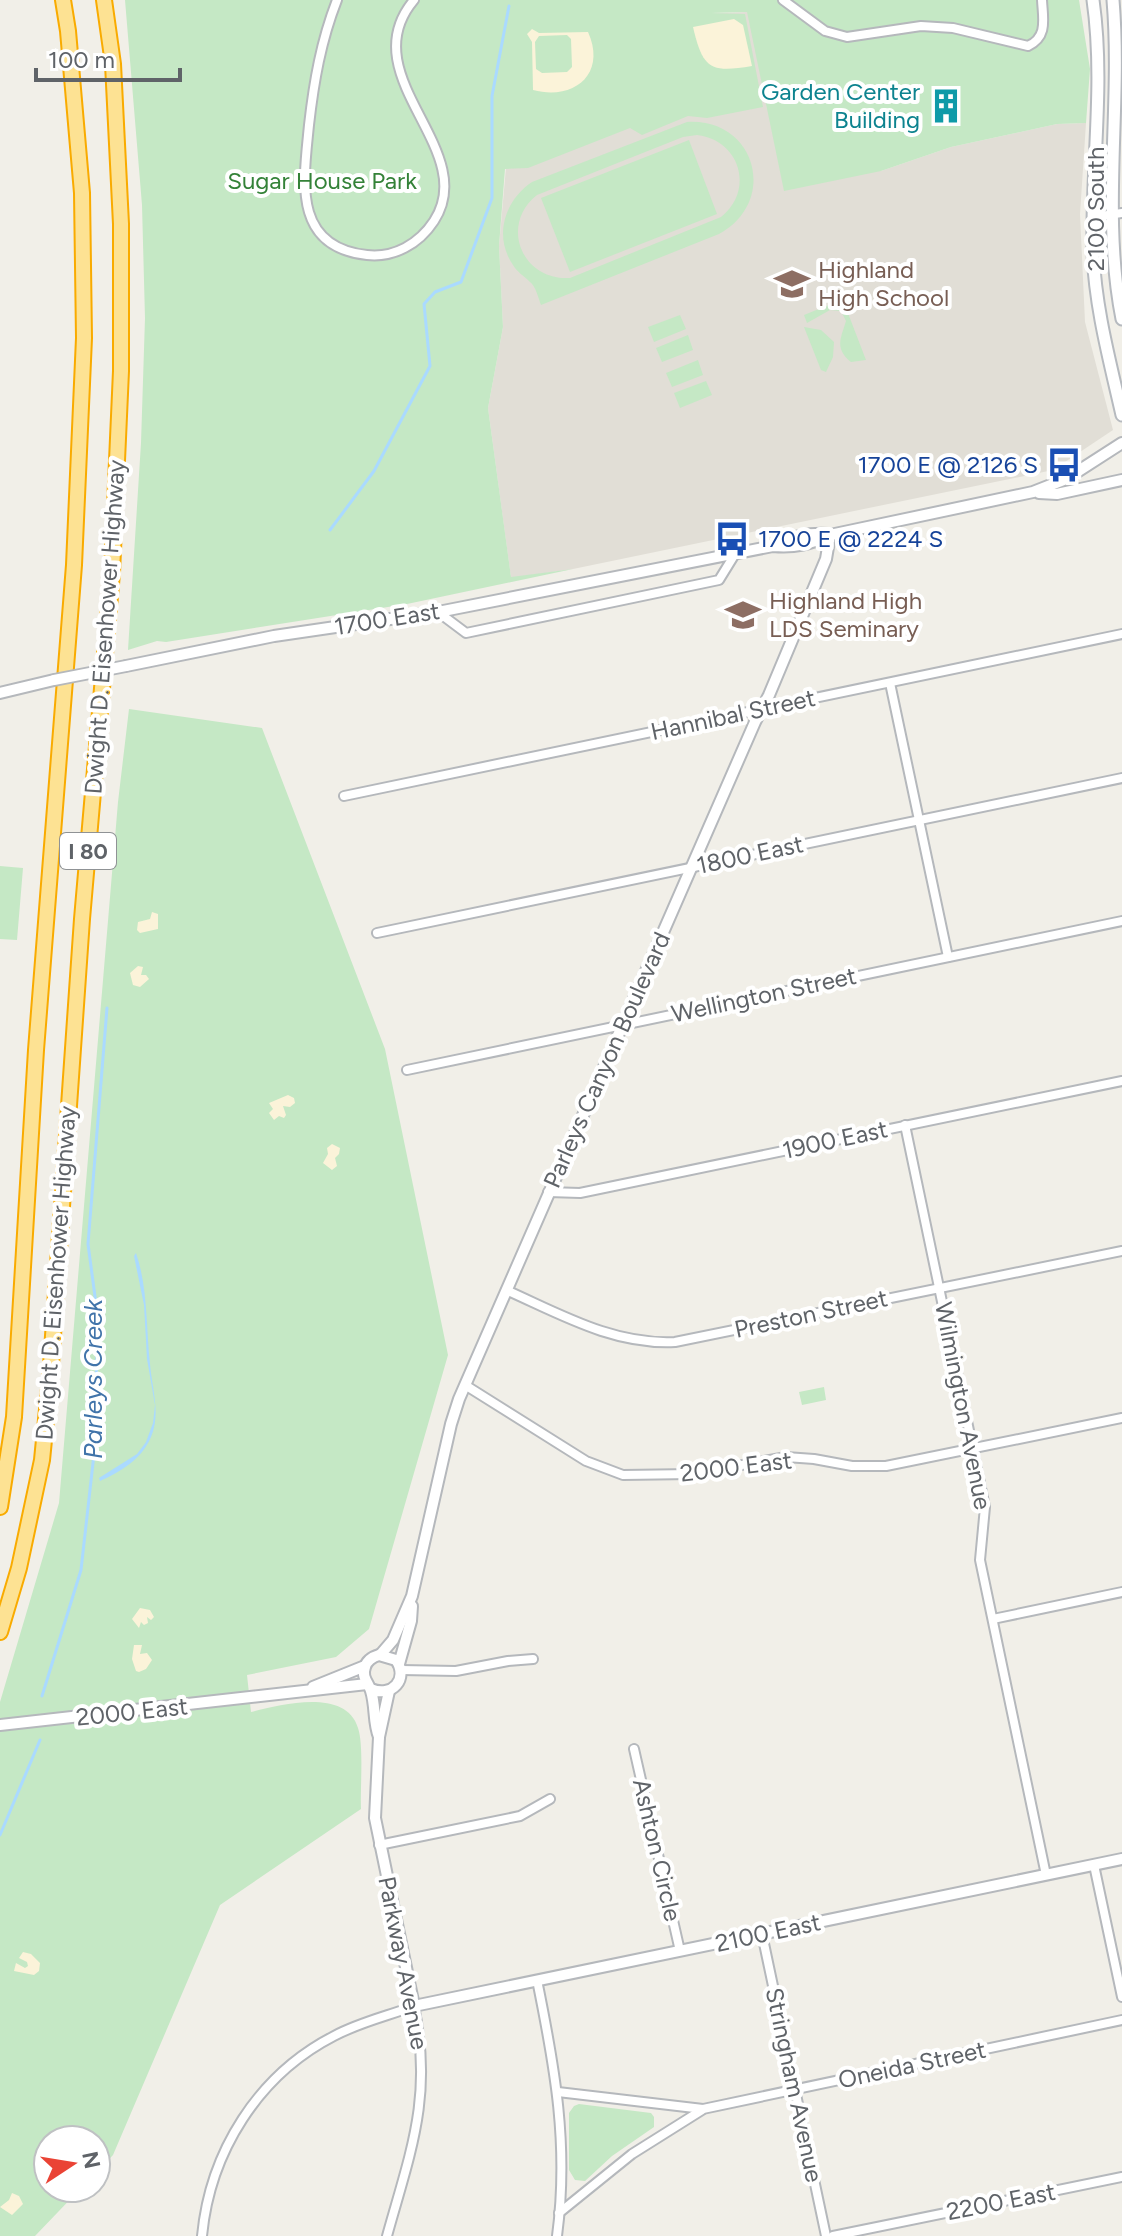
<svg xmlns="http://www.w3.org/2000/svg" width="1122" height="2236" viewBox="0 0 1122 2236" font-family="Figtree,sans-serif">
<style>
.education{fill:#e1ded6}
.green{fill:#c5e8c5;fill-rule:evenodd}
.sand{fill:#fbf3d9;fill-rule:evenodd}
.water{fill:#aadaff}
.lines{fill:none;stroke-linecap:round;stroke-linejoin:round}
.stream{stroke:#aadaff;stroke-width:3}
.minor-casing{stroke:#b5b8bc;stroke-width:12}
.tertiary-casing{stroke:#b5b8bc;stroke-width:14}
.secondary-casing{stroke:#b6babf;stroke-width:15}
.motorway-casing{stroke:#f9ab00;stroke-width:18}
.minor{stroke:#fff;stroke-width:8}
.tertiary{stroke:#fff;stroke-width:10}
.secondary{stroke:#fff;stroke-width:11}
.motorway{stroke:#fde293;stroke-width:14}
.tertiary-bridge-casing{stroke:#b5b8bc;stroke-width:14;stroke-linecap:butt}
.tertiary-bridge{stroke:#fff;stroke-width:10}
.labels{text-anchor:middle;stroke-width:8;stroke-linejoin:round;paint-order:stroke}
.shield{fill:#fff;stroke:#8f9295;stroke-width:2}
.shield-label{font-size:22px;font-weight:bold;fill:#5f6368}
.culture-label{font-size:24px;fill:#0d838f;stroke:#fff;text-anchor:end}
.park-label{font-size:24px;fill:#348238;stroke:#fff}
.street-label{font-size:24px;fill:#5f6368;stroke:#fff}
.education-label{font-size:24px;fill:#785e54;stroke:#fff;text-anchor:start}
.transit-label{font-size:24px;fill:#164399;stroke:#fff;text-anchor:end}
.water-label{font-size:26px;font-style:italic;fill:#4174aa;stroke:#fff}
</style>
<rect width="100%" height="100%" fill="#f1efe8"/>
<path class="education" d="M747,12L881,171L951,147L1057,124L1086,123L1080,214L1085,322L1113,430L1053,470L573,569L511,578L488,408L503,327L499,246L519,22Z"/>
<g class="green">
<path d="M125,0H1079L1090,69L1086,123L1057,124L951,147L881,171L784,191L747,12L711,13L745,14L763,107L707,118L688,116L642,135L630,128L528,168L505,169L499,246L503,327L488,408L511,577L573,569L407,604L166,642L157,641L128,650L141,443L145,318L142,205Z"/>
<path d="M687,122C756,118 779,201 719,234L541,305C538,297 536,287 530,282C524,276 517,272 513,265C493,236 505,200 532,182ZM697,135C740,140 755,190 721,217L570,278C522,281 499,225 537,195L683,137Z"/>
<path d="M689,140L717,214L570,272L541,198Z"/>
<path d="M841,300L846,308L866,360L851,362C834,348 841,338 846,321L841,311L830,310L807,323L804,315Z"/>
<path d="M680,315L686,329L654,342L648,327Z"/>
<path d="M804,327L821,330L834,342L833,357L826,372L821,370Z"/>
<path d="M688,335L693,350L662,362L656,348Z"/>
<path d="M698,360L703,375L672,387L666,373Z"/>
<path d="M706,381L712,395L680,408L674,393Z"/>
<path d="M129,709L262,728L385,1049L448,1355L369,1629L336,1657L247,1675L251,1712C279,1705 346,1687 358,1728C364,1746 360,1788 361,1809L220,1905L113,2155L96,2173V2140H48V2188H81L35,2236H0V1702L59,1503L118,802Z"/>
<path d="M0,866L23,868L17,940L0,939Z"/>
<path d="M824,1387L826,1400L802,1405L799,1392Z"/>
<path d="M579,2104L651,2113L654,2117V2127L612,2156L585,2181L575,2180L569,2170V2113L574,2106Z"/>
</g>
<g class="sand">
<path d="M734,19L743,25L752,66C710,73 703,69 693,27Z"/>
<path d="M532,29L539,33L588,32C607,74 574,101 533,90L532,42L527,34ZM567,35L571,39L572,67L567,72L542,73L536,69L535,42L539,36Z"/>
<path d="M152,912L158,914V929L140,933L137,930L138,922L150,919Z"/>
<path d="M138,966L143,967L141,975H146L149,979L140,987L133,985L130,973Z"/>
<path d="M288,1095L294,1098L295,1103L290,1107L283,1106L286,1115L284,1118L279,1116L274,1120L269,1113L273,1109L269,1103Z"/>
<path d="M332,1144L340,1148L339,1154L335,1158L337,1166L332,1170L323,1163L328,1154L327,1148Z"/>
<path d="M140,1608L150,1610L154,1617L151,1620L147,1617L148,1623L144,1625L141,1622L139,1628L132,1619Z"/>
<path d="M134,1645H142L140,1654L147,1653L152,1660L146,1669L139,1672L136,1671L132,1659Z"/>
<path d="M23,1952L31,1954L40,1963L39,1971L34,1975L14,1971L16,1963L25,1968L28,1966L27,1962L19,1958Z"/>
<path d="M12,2193L19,2196L23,2204L12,2215L0,2207L9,2200Z"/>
</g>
<path class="water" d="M136,1253C148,1288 146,1327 150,1364C152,1389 161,1413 151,1437C142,1459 120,1472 100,1481L99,1478L137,1454L146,1442L153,1423L155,1405L147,1359L144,1305L134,1256Z"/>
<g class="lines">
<g class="stream">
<path d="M330,530L374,471L430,366L424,304L435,292L461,282L492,198V96L509,6"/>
<path d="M42,1696L81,1570L94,1454L98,1319L88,1244L107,1008"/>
<path d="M0,1835L40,1740"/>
</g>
<g class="minor-casing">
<g id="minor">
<path d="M337,0C321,41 314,81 309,125C304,178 291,247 367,255C394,258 419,244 434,221C481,149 350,76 414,0"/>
<path d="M783,0L825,31L847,37L921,26L953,28L1028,46C1048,37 1043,19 1042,0"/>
<path d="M1094,217L1122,213"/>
<path d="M438,612L466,633L719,580L735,554"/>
<path d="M890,683L948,957"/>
<path d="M344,796L1122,634"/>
<path d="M377,933L1122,778"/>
<path d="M407,1070L1122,921"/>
<path d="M905,1125L985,1507L980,1560L1046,1875"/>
<path d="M548,1192L580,1193L1122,1081"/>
<path d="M506,1290C560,1314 613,1345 675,1342L1122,1251"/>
<path d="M465,1385L586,1461L623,1475L692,1474L786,1457L814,1459L852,1466H886L1122,1418"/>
<path d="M993,1619L1122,1592"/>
<path d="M401,1670L456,1671L508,1661L533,1659"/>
<path d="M634,1749L680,1951"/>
<path d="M379,1845L520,1816L550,1799"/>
<path d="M1094,1865L1122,1997"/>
<path d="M762,1934L826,2236"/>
<path d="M537,1980C555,2068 569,2146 557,2236"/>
<path d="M558,2092L703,2109L1122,2020"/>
<path d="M559,2213L632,2154L702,2110"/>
<path d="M202,2236C210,2152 258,2075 334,2036C360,2022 388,2016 414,2006C433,2096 411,2150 387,2236"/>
<path d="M833,2236L1122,2177"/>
</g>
</g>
<g class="tertiary-casing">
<g id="tertiary">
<path d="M1039,493L1057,494L1122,480"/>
<path d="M774,546C793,536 807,533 828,534"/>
<path d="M126,666L274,636L438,612L773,546C796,548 810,544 830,535L1033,492L1066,479L1122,443"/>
<path d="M0,693L54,680"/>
<path d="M381,1654L393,1640L412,1596L451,1424L459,1399L755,722L769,695L826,559L830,535"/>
<path d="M399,1664L411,1621L412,1606"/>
<path d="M313,1687L365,1666"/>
<path d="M371,1689C392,1698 409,1679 396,1660L379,1655C372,1657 367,1660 365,1667C361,1678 369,1683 371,1691C376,1707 373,1722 379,1737"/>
<path d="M389,1691L379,1737L375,1818L414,2006L1122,1859"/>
<path d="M0,1725L367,1684"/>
</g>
</g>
<g class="secondary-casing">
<g id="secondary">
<path d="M1093,0C1105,84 1091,168 1093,252C1095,307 1110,362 1122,415"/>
<path d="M1113,0C1122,106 1101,213 1122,319"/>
</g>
</g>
<g class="motorway-casing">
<g id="motorway">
<path d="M0,1507L14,1417L36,1050L74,565L84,338L82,193L68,31L63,0"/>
<path d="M0,1632L19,1568L42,1460L50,1379L82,919L112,573L121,371V224L113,64L104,0"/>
</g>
</g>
<use href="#minor" class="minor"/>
<use href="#tertiary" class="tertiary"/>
<use href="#secondary" class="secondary"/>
<use href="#motorway" class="motorway"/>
<g class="tertiary-bridge-casing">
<path id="tertiary-bridge" d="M54,680L126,666"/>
</g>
<use href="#tertiary-bridge" class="tertiary-bridge"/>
</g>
<defs>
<g id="building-bare" transform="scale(2.76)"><path d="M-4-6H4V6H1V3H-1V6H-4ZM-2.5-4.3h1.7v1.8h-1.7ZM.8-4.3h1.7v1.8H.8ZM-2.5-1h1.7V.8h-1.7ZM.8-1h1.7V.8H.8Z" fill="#0f9aa8" stroke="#fff" stroke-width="2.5" paint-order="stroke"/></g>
<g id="school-bare" transform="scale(2.76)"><path d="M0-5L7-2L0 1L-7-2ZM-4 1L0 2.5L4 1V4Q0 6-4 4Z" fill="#8d6e63" stroke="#fff" stroke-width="2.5" paint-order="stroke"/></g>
<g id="bus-bare" transform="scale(2.76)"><path d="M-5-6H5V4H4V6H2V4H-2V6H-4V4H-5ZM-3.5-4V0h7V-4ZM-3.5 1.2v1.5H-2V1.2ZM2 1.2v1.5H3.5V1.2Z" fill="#1a4fb4" stroke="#fff" stroke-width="2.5" paint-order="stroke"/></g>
</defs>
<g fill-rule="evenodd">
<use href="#building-bare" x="946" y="106"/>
<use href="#school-bare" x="792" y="284"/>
<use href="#bus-bare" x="1064" y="465"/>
<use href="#bus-bare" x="732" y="539"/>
<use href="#school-bare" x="743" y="615"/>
</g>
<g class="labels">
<rect class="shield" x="60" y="833" width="56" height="36" rx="6"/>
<g class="shield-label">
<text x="88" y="859">I 80</text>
</g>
<g class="culture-label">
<text x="920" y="100">Garden Center<tspan x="920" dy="28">Building</tspan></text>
</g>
<g class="park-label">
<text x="322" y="189">Sugar House Park</text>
</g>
<g class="street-label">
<text transform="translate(1096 209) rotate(-90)" y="8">2100 South</text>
<text transform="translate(387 619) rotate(-9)" y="8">1700 East</text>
<text transform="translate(105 627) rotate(-86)" y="8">Dwight D. Eisenhower Highway</text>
<text transform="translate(733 715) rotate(-12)" y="8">Hannibal Street</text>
<text transform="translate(750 855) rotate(-12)" y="8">1800 East</text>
<text transform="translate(764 995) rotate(-12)" y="8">Wellington Street</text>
<text transform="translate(607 1060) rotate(-66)" y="8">Parleys Canyon Boulevard</text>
<text transform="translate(835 1140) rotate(-12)" y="8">1900 East</text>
<text transform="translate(56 1273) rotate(-86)" y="8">Dwight D. Eisenhower Highway</text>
<text transform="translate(811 1314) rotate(-12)" y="8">Preston Street</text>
<text transform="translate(963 1406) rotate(79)" y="8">Wilmington Avenue</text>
<text transform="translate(736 1467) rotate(-7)" y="8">2000 East</text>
<text transform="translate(132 1712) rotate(-6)" y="8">2000 East</text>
<text transform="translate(657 1850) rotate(77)" y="8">Ashton Circle</text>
<text transform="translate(768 1933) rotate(-12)" y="8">2100 East</text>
<text transform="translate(403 1963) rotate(79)" y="8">Parkway Avenue</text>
<text transform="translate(912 2065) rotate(-12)" y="8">Oneida Street</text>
<text transform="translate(794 2085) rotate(78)" y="8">Stringham Avenue</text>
<text transform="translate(1001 2202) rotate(-11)" y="8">2200 East</text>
</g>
<g class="education-label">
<text x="818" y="278">Highland<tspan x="818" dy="28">High School</tspan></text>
<text x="769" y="609">Highland High<tspan x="769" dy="28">LDS Seminary</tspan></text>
</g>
<g class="transit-label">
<text x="1038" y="473">1700 E @ 2126 S</text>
<text x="758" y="547" text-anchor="start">1700 E @ 2224 S</text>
</g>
<g class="water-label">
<text transform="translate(93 1379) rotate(-90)" y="9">Parleys Creek</text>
</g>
</g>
<g transform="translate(72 2164) rotate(78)"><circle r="38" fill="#ffffff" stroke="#bfc1c3" stroke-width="2"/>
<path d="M0-6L14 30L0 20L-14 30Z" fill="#ea4335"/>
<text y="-12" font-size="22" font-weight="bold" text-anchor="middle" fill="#5f6368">N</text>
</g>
<path d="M36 68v12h144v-12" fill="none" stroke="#5f6368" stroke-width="4"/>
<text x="48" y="68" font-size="24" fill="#5f6368" stroke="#ffffff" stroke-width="6" paint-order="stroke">100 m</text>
</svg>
